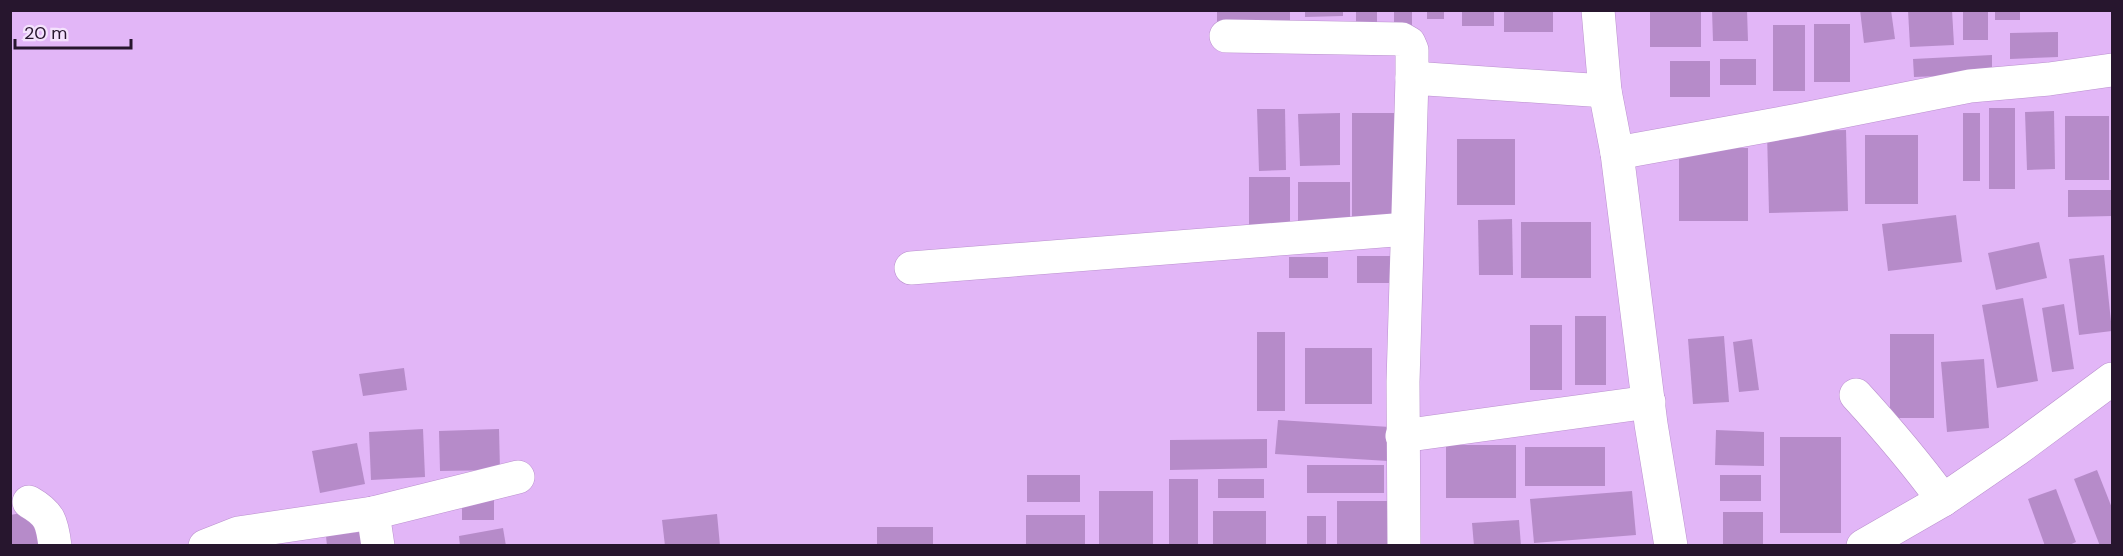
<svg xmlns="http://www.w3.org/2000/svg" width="2123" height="556" viewBox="0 0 2123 556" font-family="'DM Sans',sans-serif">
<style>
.building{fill:#b68bc9}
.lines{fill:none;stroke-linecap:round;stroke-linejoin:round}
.minor-casing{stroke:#ba90ce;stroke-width:34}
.tertiary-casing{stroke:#ba90ce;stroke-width:34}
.minor{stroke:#fff;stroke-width:33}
.tertiary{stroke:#fff;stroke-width:33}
</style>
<rect width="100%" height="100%" fill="#e2b6f7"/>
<g class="building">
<rect x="1217" y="10" width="73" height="21"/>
<path d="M1305,10H1343V16L1305,17Z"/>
<path d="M1356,10H1377V22L1356,23Z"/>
<rect x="1394" y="10" width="18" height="16"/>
<rect x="1427" y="10" width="17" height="9"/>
<rect x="1462" y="10" width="32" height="16"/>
<rect x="1504" y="10" width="49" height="22"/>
<rect x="1650" y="10" width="51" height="37"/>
<path d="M1712,10H1747L1748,41H1713Z"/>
<path d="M1860,10H1891L1895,39L1864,43Z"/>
<path d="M1908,10H1952L1954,45L1910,47Z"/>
<rect x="1963" y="10" width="25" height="30"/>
<rect x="1995" y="10" width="25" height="10"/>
<rect x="1814" y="24" width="36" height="58"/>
<rect x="1773" y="25" width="32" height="66"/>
<path d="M2058,32V57L2010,59V33Z"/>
<path d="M1992,55V74L1914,77L1913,59Z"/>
<rect x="1720" y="59" width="36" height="26"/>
<rect x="1670" y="61" width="40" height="36"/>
<rect x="1989" y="108" width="26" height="81"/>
<path d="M1257,109H1285L1286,170L1259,171Z"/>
<path d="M2054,111L2055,169L2027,170L2025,112Z"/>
<path d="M1340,113V165L1300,166L1298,114Z"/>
<rect x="1352" y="113" width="53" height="108"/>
<rect x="1963" y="113" width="17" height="68"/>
<rect x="2065" y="116" width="44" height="64"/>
<path d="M1846,130L1848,211L1769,213L1767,132Z"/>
<rect x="1865" y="135" width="53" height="69"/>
<rect x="1457" y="139" width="58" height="66"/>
<rect x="1679" y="148" width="69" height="73"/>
<rect x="1249" y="177" width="41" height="54"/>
<rect x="1298" y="182" width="52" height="47"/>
<path d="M2068,190H2112V216L2068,217Z"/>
<path d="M1956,215L1962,262L1888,271L1882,224Z"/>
<path d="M1512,219L1513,275H1479L1478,220Z"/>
<rect x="1521" y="222" width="70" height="56"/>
<path d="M2039,242L2047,278L1996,290L1988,253Z"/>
<path d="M2104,255L2112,331L2079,335L2069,259Z"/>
<rect x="1357" y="256" width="42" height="27"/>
<rect x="1289" y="257" width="39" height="21"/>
<path d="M2023,298L2038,381L1997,388L1982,305Z"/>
<path d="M2064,304L2074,369L2052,372L2042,308Z"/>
<rect x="1575" y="316" width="31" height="69"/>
<rect x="1530" y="325" width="32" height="65"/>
<rect x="1257" y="332" width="28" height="79"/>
<rect x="1890" y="334" width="44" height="84"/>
<path d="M1724,336L1729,402L1693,404L1688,339Z"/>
<path d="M1752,339L1759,390L1739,392L1733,342Z"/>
<rect x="1305" y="348" width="67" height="56"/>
<path d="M1984,359L1989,428L1947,432L1941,362Z"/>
<path d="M404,368L407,390L363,396L359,374Z"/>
<path d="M1278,420L1390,427L1388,461L1275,454Z"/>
<path d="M423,429L425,477L371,480L369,432Z"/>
<path d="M499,429L500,470L440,471L439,431Z"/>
<path d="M1716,430L1764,432V466L1715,465Z"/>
<rect x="1780" y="437" width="61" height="96"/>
<path d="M1267,439V468L1170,470V440Z"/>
<path d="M357,443L365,484L320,493L312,451Z"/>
<rect x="1446" y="445" width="70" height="53"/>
<rect x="1525" y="447" width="80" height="39"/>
<rect x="1307" y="465" width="77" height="28"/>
<path d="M2097,470L2112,508V546H2100L2074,479Z"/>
<rect x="1027" y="475" width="53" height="27"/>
<rect x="1720" y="475" width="41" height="26"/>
<rect x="1169" y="479" width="29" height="67"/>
<rect x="1218" y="479" width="46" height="19"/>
<path d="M2056,489L2076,542L2067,546H2045L2028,499Z"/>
<rect x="1099" y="491" width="54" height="55"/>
<path d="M1632,491L1636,535L1534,543L1530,499Z"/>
<rect x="462" y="500" width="32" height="20"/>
<rect x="1337" y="501" width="62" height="45"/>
<path d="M34,511L39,546H10V515Z"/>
<rect x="1213" y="511" width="53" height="35"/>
<rect x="1723" y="512" width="40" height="34"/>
<path d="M717,514L720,546H665L662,520Z"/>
<rect x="1026" y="515" width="59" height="31"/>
<rect x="1307" y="516" width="19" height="30"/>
<path d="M1519,520L1521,546H1474L1472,523Z"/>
<rect x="877" y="527" width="56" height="19"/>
<path d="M503,528L506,546H460L459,536Z"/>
<path d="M367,531L369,546H327L326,536Z"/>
</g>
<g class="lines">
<g class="minor-casing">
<g id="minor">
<path d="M1226,36L1402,39L1409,43L1412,50V78"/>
<path d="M1617,153L1799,120L1970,86L2049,79L2112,70"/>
<path d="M911,268L1407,229"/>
<path d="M1856,395C1887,429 1916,463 1943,500"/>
<path d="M1402,436L1649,402"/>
<path d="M29,502C50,514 52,522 55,546"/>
<path d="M373,513L378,546"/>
<path d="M205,546L238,533L373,513L518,477"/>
<path d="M1404,546L1403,382L1412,78L1605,91"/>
<path d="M1863,546L1943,500L2016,450L2112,379"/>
</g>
</g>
<g class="tertiary-casing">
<path id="tertiary" d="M1598,10L1605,91L1617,153L1651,424L1671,546"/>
</g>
<use href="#minor" class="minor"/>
<use href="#tertiary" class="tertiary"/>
</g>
<rect width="2123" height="556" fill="none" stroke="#27162e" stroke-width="24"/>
<path d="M15 39v9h116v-9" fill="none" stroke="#27162e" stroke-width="3"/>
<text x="24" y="39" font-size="18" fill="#27162e" stroke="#f4e2fd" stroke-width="4.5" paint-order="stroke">20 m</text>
</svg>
